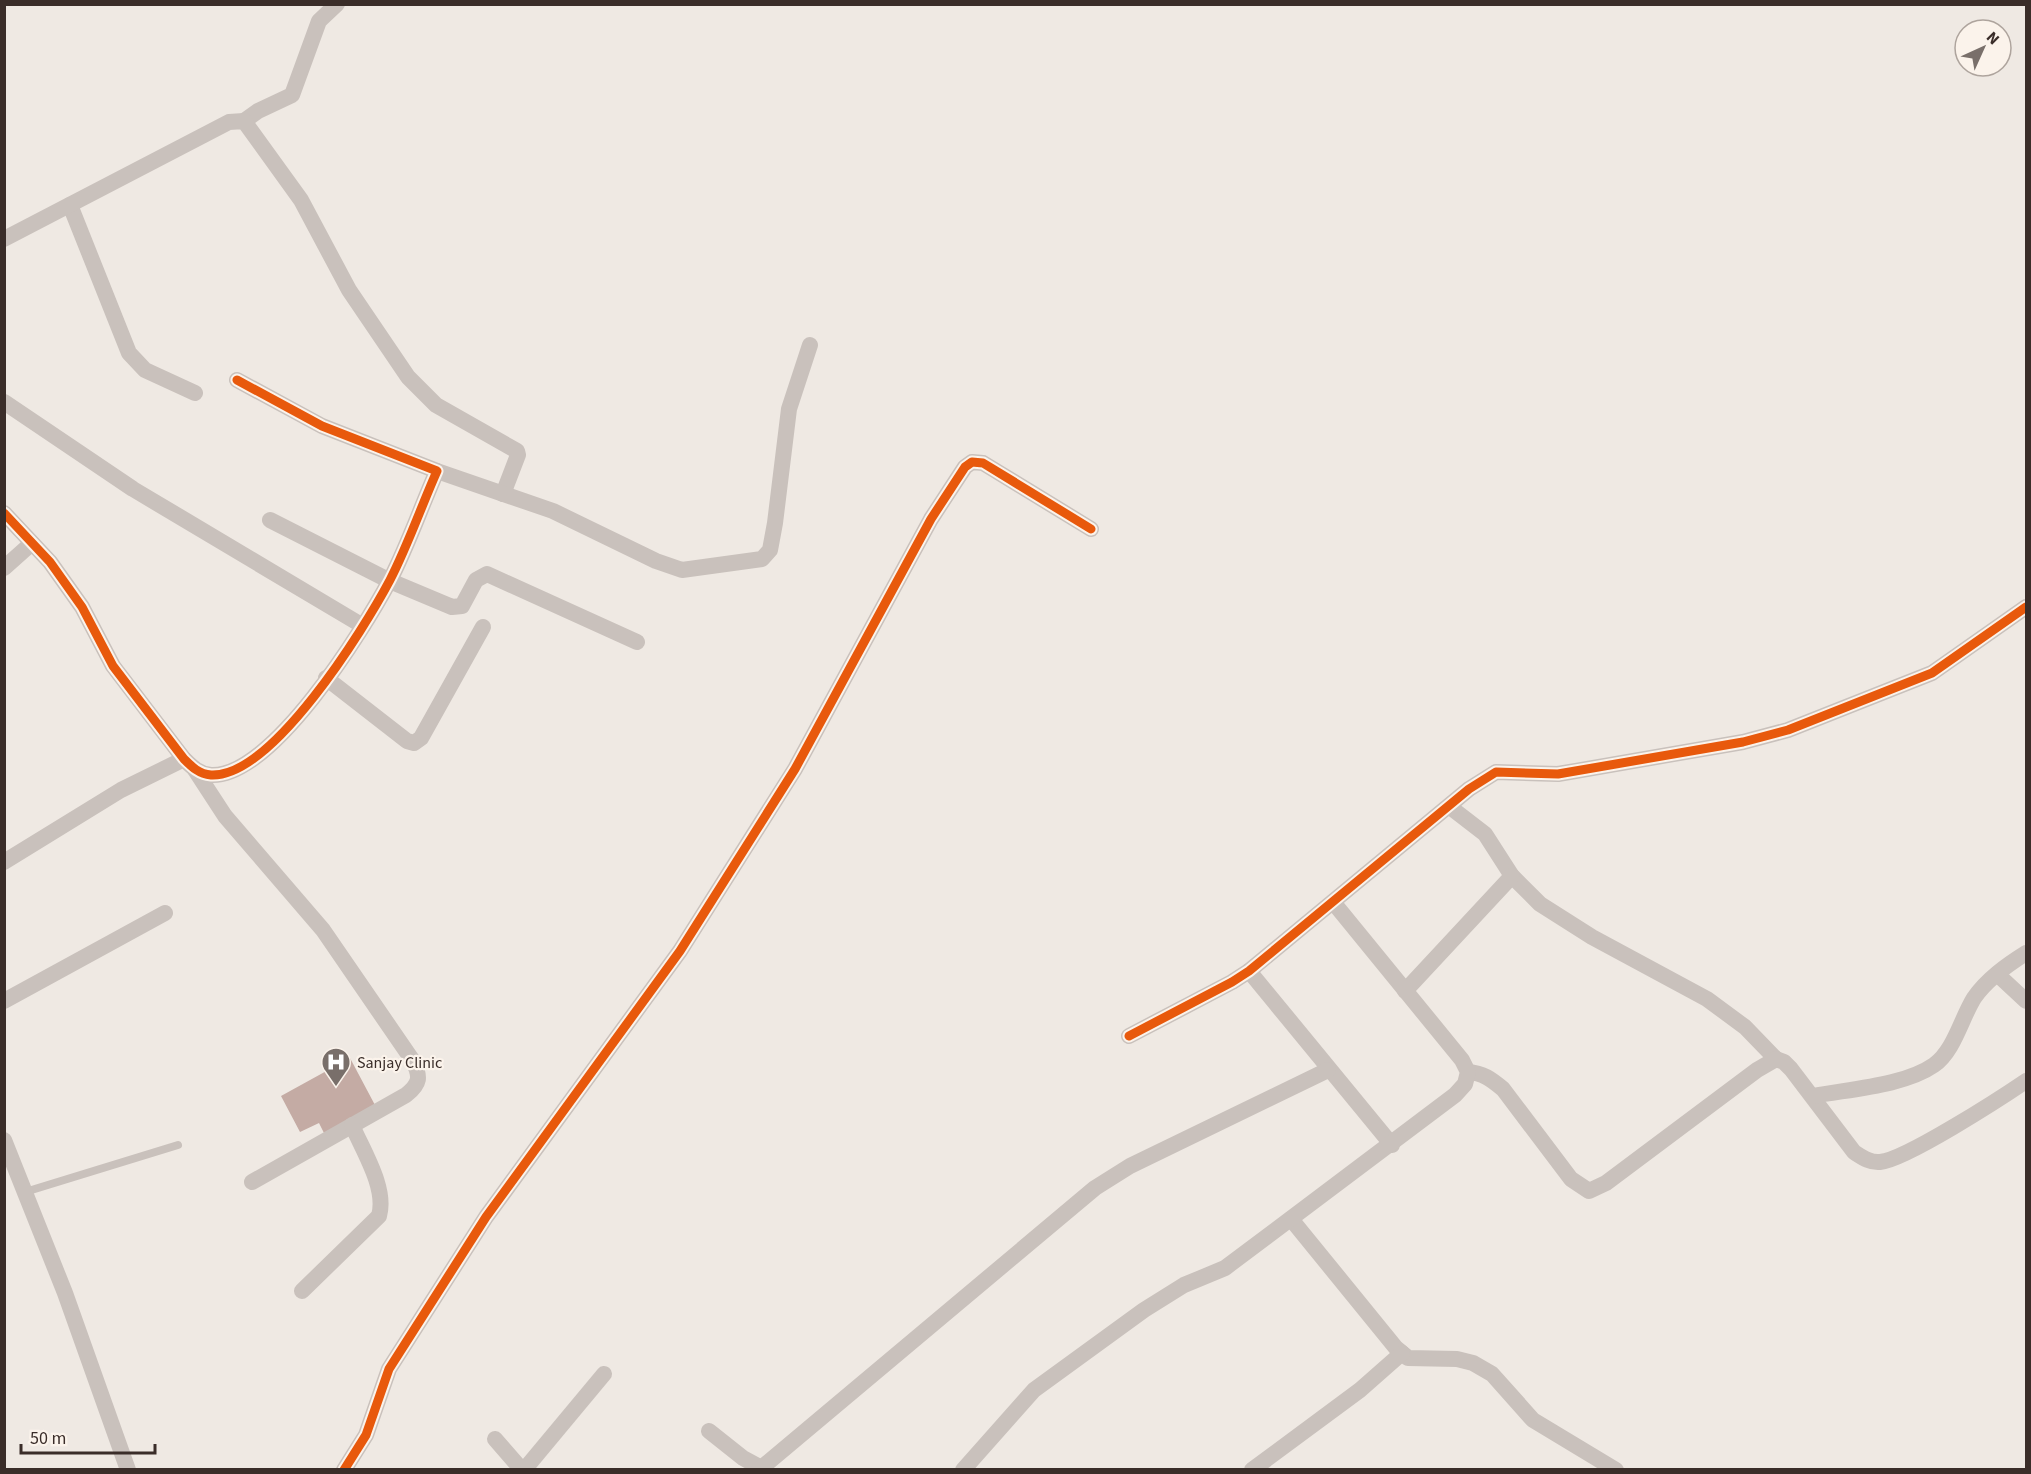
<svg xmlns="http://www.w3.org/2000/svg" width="2031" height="1474" viewBox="0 0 2031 1474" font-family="'Source Sans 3',sans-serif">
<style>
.building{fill:#c4aba4}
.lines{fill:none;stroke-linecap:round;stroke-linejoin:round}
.lane{stroke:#c9c1bc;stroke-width:8}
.street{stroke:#c9c1bc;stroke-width:16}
.cycleway-casing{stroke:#fbf3eb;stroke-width:13}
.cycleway{stroke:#e8590c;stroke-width:9}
.labels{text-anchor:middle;stroke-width:4.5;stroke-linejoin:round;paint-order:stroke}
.poi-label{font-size:16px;fill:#3a2d29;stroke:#fbf3eb;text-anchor:start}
</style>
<rect width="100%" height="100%" fill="#efe9e3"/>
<path class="building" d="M350,1058L376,1107L325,1135L319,1123L300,1132L281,1096Z"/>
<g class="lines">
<path class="lane" d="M25,1192L178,1145"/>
<g class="street">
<path d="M244,121L258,111L292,95L319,21L337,4"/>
<path d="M70,205L129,353L145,370L195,393"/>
<path d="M4,239L229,122L244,121L301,200L349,290L408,377L436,405L517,451L518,455L503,494"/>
<path d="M4,402L133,489L363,626"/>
<path d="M437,471L553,511L656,561L682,570L762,559L770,550L775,523L789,409L810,345"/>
<path d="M4,513L50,562L82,607L113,666L184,759C192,767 199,774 211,775C272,778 364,629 390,580C408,545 421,507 437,471L322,426L237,380"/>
<path d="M270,520L390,581L452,607L462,606L476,580L487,574L637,642"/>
<path d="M4,568L32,543"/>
<path d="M326,678L407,741L414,743L421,738L483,627"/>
<path d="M195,770L225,816L323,930L413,1061C421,1077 420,1084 406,1095L252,1182"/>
<path d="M1450,807L1485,834L1512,876L1540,904L1592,937L1707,999L1745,1027L1776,1059"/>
<path d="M4,862L121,790L184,759"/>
<path d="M1249,971L1392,1145"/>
<path d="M1997,974L2026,1001"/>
<path d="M1405,991L1512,876"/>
<path d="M4,1001L165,913"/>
<path d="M1129,1036L1232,982L1249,971L1469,789L1496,772L1558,774L1743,742L1788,730L1932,673L2026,607"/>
<path d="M1468,1072C1483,1073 1491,1079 1503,1089L1571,1179L1589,1191L1606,1183L1757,1070L1776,1059L1784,1062L1791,1069L1854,1152C1862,1157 1870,1163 1880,1162C1905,1160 2001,1098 2026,1081"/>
<path d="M1813,1096C1849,1089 1904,1086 1934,1065C1954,1051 1961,1019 1974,998C1987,979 2007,965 2026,953"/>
<path d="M4,1140L65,1293L128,1470"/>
<path d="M1291,1219L1396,1348L1408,1358L1457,1359L1473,1363L1492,1374L1533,1420L1616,1470"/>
<path d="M302,1291L379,1216C387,1188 363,1151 352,1125"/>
<path d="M709,1431L743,1458L765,1470"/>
<path d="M495,1439L522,1470"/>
<path d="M344,1470L366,1435L389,1369L486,1217L680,951L795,769L931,519L965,467L972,462L983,463L1091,529"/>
<path d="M524,1470L604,1374"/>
<path d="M759,1470L1095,1188L1130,1166L1328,1070"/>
<path d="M963,1470L1034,1390L1144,1310L1184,1285L1225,1268L1455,1095L1465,1084L1468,1072L1462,1060L1333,902"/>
<path d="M1252,1470L1360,1390L1402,1353"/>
</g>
<g class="cycleway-casing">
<g id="cycleway">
<path d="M4,513L50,562L82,607L113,666L184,759C192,767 199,774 211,775C272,778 364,629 390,580C408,545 421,507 437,471L322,426L237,380"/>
<path d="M1129,1036L1232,982L1249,971L1469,789L1496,772L1558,774L1743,742L1788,730L1932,673L2026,607"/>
<path d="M344,1470L366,1435L389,1369L486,1217L680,951L795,769L931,519L965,467L972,462L983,463L1091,529"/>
</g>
</g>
<use href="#cycleway" class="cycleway"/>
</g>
<defs>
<g id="hospital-pin" transform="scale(1.5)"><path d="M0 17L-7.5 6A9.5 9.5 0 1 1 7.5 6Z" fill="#796f6a" stroke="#fbf3eb"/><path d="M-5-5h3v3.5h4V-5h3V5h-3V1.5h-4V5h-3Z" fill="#fff"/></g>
</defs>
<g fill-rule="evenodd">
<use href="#hospital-pin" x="336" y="1062"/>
</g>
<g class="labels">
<g class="poi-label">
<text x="357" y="1068">Sanjay Clinic</text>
</g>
</g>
<rect width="2031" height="1474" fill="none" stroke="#3a2d29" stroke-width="12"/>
<g transform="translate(1983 48) rotate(45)"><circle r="28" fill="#fbf3eb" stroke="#aea49d" stroke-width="1.5"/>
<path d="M0-4.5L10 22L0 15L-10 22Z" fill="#796f6a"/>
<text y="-9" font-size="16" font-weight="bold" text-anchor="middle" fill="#3a2d29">N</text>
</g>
<path d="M21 1444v9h134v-9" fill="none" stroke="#3a2d29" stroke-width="3"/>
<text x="30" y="1444" font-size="18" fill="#3a2d29" stroke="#fbf3eb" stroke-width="4.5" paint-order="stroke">50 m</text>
</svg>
